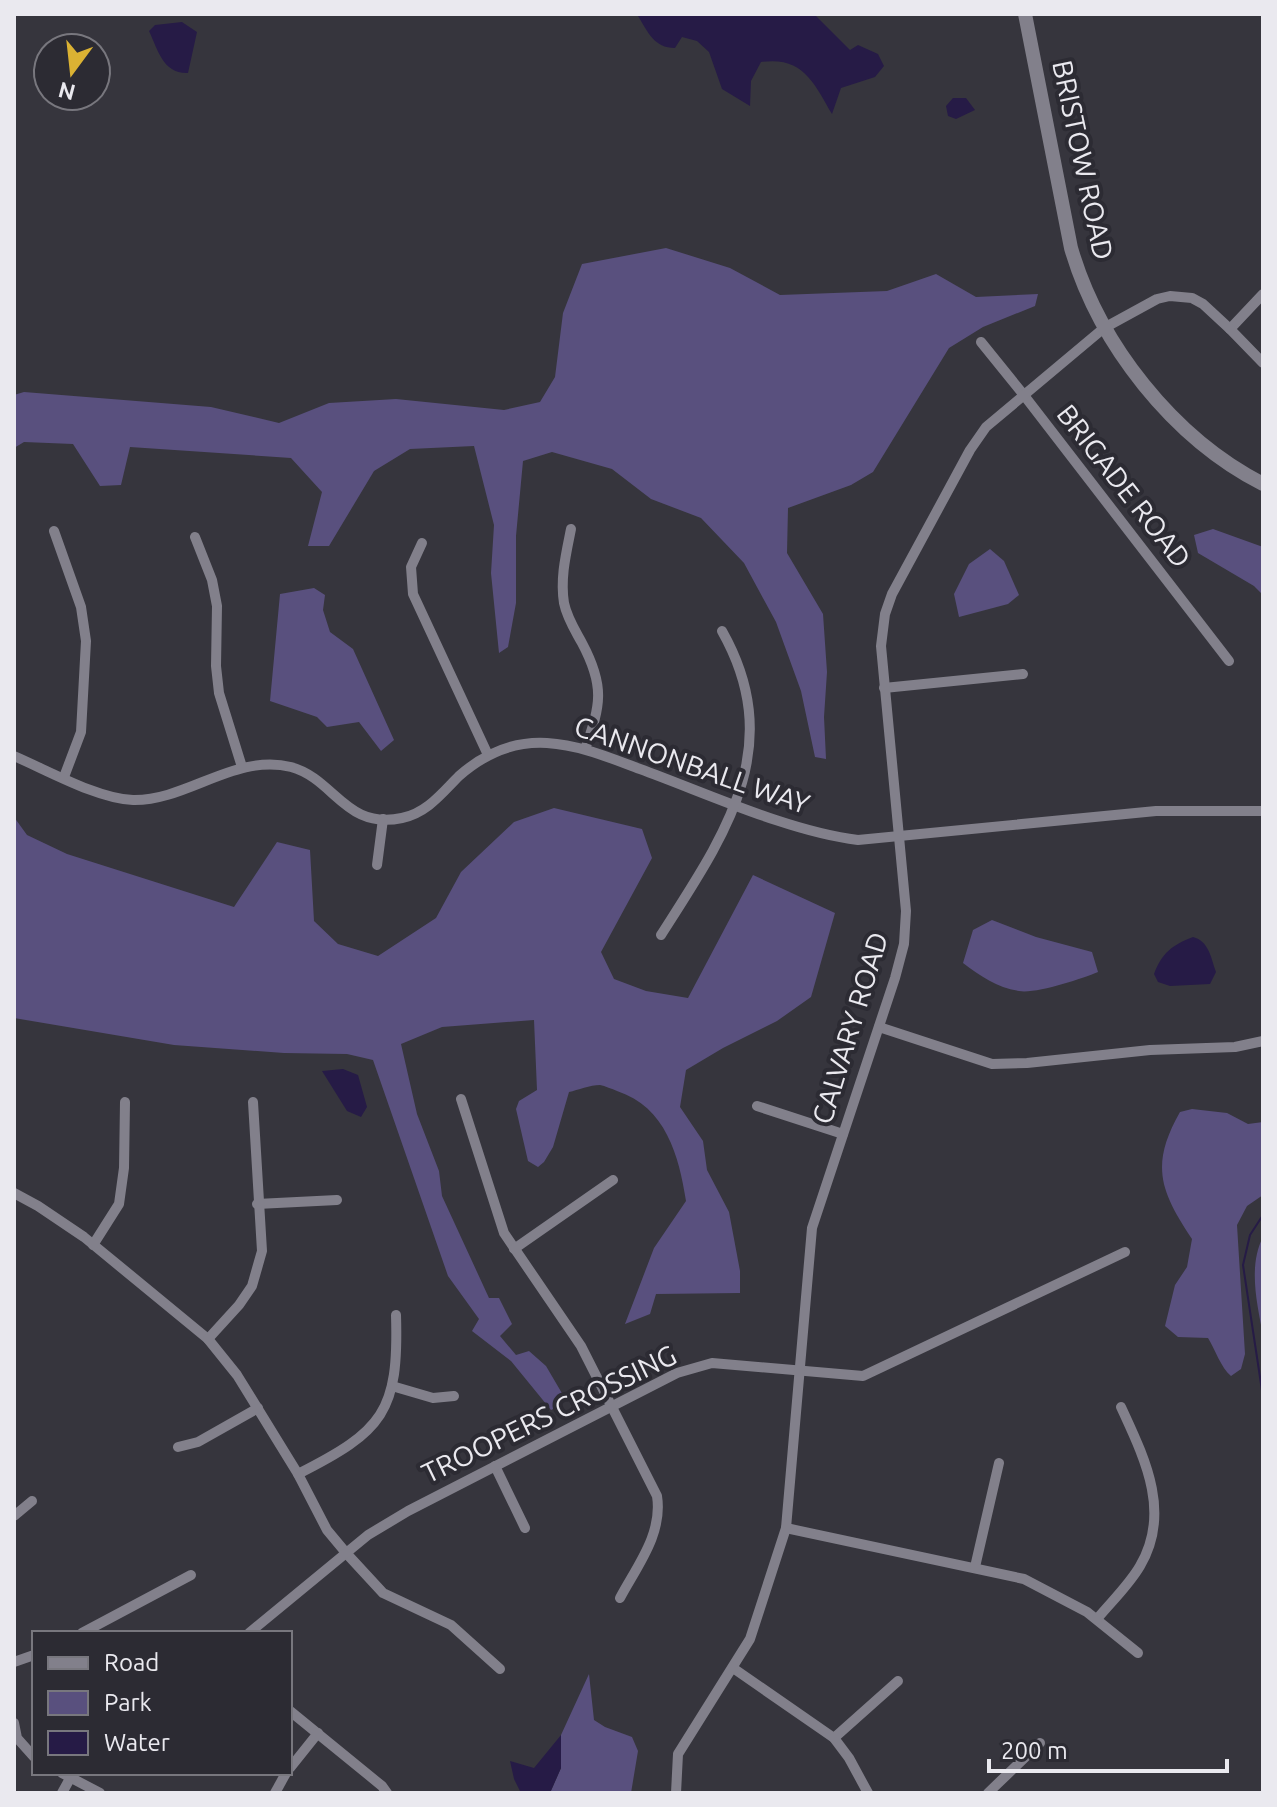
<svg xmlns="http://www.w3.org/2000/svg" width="1277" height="1807" viewBox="0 0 1277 1807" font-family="Ubuntu,sans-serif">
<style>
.green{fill:#59507e}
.water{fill:#261b46}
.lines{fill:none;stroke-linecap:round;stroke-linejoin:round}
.stream{stroke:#261b46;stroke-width:2}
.street{stroke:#82808b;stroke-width:10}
.secondary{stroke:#82808b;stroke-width:14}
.labels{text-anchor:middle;stroke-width:8;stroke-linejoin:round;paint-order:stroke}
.street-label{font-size:28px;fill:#eae9ef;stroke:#2c2b33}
</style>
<rect width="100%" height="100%" fill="#36353d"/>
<g class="green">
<path d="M666,248L730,268L780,295L887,291L936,274L976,297L1038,294L1035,306L983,327L949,348L873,472L851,485L788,508L787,553L823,614L827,672L824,717L826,759L815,757L801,691L776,622L744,563L701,518L651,499L612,469L552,452L523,461L516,536V603L508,647L499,653L491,573L494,525L474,446L410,449L374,471L329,546H308L322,492L291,458L130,447L121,485L100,486L73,444L24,442L14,448V395L24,392L211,407L279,423L329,403L396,399L504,410L540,402L555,377L563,313L582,264Z"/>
<path d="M1213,529L1263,547V595L1254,586L1198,553L1194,535Z"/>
<path d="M990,549L1004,561L1019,595L1008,604L959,617L954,594L969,564Z"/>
<path d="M314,588L325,595L323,610L330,632L353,649L394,740L381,751L359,722L327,727L317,717L270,701L280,594Z"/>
<path d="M554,808L642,829L652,858L601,952L614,979L646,991L688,998L753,875L835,913L811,997L777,1021L723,1048L686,1070L680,1107L703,1141L707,1170L729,1212L740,1271V1293L656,1294L650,1314L625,1324L654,1248L686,1201C679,1156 666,1107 617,1091C612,1089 605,1086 600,1085C590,1085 578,1090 569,1092L553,1147L544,1162L538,1167L528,1161L516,1109L519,1101L537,1090L534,1020L442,1027L401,1044L417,1114L439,1171L442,1196L489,1298H499L512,1324L500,1336L516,1355L529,1351L546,1366L563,1395L560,1406L551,1410L511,1361L472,1331L479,1319L448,1276L373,1060L347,1054L284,1053L174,1045L14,1018V817L27,835L67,854L234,907L277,842L310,850L314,921L338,944L378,956L436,918L461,872L514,822Z"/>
<path d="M992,920L1036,937L1092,952L1098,972C1081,979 1036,994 1019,991C998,988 980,976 963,963L973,930Z"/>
<path d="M1192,1109L1227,1113L1248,1124L1263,1122V1195L1247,1206L1237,1225L1245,1354L1241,1369L1231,1376C1221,1368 1215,1349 1208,1338L1178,1337L1165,1326L1175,1285L1187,1267L1192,1239C1160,1191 1150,1165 1180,1112Z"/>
<path d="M1263,1237V1335C1257,1304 1248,1266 1263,1237Z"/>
<path d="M589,1674L594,1720L605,1727L632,1737L638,1751L631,1793H550L561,1768V1735Z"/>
</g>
<g class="water">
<path d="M630,14H814L850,50L858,45L878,54L884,66L875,77L841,88L832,114C814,83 803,56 761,62L751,81L750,106L722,89L709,52L697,41L682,37L675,48C654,48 648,32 638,16Z"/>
<path d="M182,22L197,32L188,73C163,74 158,50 149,31L155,25Z"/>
<path d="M953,98H966L975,110L956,119L948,116L946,106Z"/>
<path d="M1193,937C1209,941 1211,958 1216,972L1210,984L1170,986L1158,982L1154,974C1162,953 1172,945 1193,937Z"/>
<path d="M343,1069L358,1075L367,1107L361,1117L347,1111L322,1071Z"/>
<path d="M561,1735V1768L550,1793H521L514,1779L510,1761L534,1768Z"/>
</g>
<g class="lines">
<path class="stream" d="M1263,1215L1250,1235L1243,1265L1263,1397"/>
<g class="street">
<path d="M1230,329L1263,294"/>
<path d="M981,342L1023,394L1229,661"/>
<path d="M571,529C566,554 560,578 564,603C567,618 575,630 582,643C605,686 601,705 585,749"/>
<path d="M54,531L81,607L86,641L81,732L64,777"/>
<path d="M195,537L212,580L217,606L216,666L219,693L242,767"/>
<path d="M422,543L411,567L413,594L488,755"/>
<path d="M884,688L1023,674"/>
<path d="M14,756C47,770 98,799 133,800C187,801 235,753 291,767C335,779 345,830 402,818C427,813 442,793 459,776C484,754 514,741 547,743C580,745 610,758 640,769C706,793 790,832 858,840L1156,811H1263"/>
<path d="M377,865L383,819"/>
<path d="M661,935C724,836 788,748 722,631"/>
<path d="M879,1027L992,1064L1027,1063L1150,1050L1235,1047L1263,1041"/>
<path d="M461,1099L504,1233L581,1346L657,1496C663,1534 637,1566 620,1598"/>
<path d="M757,1106L843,1134"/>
<path d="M14,1193L38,1206L84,1237L208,1339L237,1375L298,1474L327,1530L347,1554L383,1593L451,1625L500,1669"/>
<path d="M257,1204L337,1200"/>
<path d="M93,1245L119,1204L124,1168L125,1102"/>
<path d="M514,1249L613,1180"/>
<path d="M208,1339L239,1305L252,1286L262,1251L253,1102"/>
<path d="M392,1386L433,1398L454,1396"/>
<path d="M178,1447L198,1442L258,1408"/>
<path d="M495,1466L525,1528"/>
<path d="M298,1474C383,1431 399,1412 396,1315"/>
<path d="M14,1516L32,1501"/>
<path d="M786,1528L1024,1579L1087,1612L1138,1653"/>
<path d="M975,1567L999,1463"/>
<path d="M1097,1619C1111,1602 1129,1585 1140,1566C1172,1512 1144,1457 1121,1407"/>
<path d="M82,1633L191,1575"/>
<path d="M249,1633L368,1535L408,1511L677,1373L712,1363L863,1376L1125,1252"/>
<path d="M14,1662L34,1655"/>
<path d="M733,1668L834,1738L849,1758L868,1793"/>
<path d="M290,1711L382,1786L387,1793"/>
<path d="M14,1723L17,1738L34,1757"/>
<path d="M834,1738L898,1681"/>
<path d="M290,1768L318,1733"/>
<path d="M62,1773L100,1793"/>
<path d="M62,1793L73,1773"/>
<path d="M275,1793L286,1773"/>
<path d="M676,1793L678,1754L750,1639L786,1528L812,1228L895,978L904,944L906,911L881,646L885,614L892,594L970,450L986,427L1104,328L1157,299L1170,296L1192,298L1203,304L1230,329L1263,363"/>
<path d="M988,1793L1040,1743"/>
</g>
<path class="secondary" d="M1025,14L1071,248C1099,344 1173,438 1263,484"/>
</g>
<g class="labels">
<g class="street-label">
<text transform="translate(1083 160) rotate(78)" y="10">BRISTOW ROAD</text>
<text transform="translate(1124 486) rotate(52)" y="10">BRIGADE ROAD</text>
<text transform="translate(692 765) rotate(19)" y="10">CANNONBALL WAY</text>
<text transform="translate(850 1028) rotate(-73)" y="10">CALVARY ROAD</text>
<text transform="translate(549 1414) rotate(-26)" y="10">TROOPERS CROSSING</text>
</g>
</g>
<rect width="1277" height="1807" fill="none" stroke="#eae9ef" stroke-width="32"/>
<rect x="32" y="1631" width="260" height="144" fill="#2c2b33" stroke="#78777e" stroke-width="2"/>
<rect x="48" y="1657" width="40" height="12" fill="#82808b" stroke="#78777e" stroke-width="2"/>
<text x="104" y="1671" font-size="24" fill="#eae9ef">Road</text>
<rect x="48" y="1691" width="40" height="24" fill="#59507e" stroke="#78777e" stroke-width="2"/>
<text x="104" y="1711" font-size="24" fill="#eae9ef">Park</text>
<rect x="48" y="1731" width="40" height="24" fill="#261b46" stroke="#78777e" stroke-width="2"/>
<text x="104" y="1751" font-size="24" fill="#eae9ef">Water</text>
<g transform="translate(72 72) rotate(195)"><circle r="38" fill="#2c2b33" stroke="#78777e" stroke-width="2"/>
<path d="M0-6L14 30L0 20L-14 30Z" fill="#dbb233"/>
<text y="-12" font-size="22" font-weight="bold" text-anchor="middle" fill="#eae9ef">N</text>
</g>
<path d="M989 1759v12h238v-12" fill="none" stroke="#eae9ef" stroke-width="4"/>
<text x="1001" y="1759" font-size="24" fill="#eae9ef" stroke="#2c2b33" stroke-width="6" paint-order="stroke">200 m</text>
</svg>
